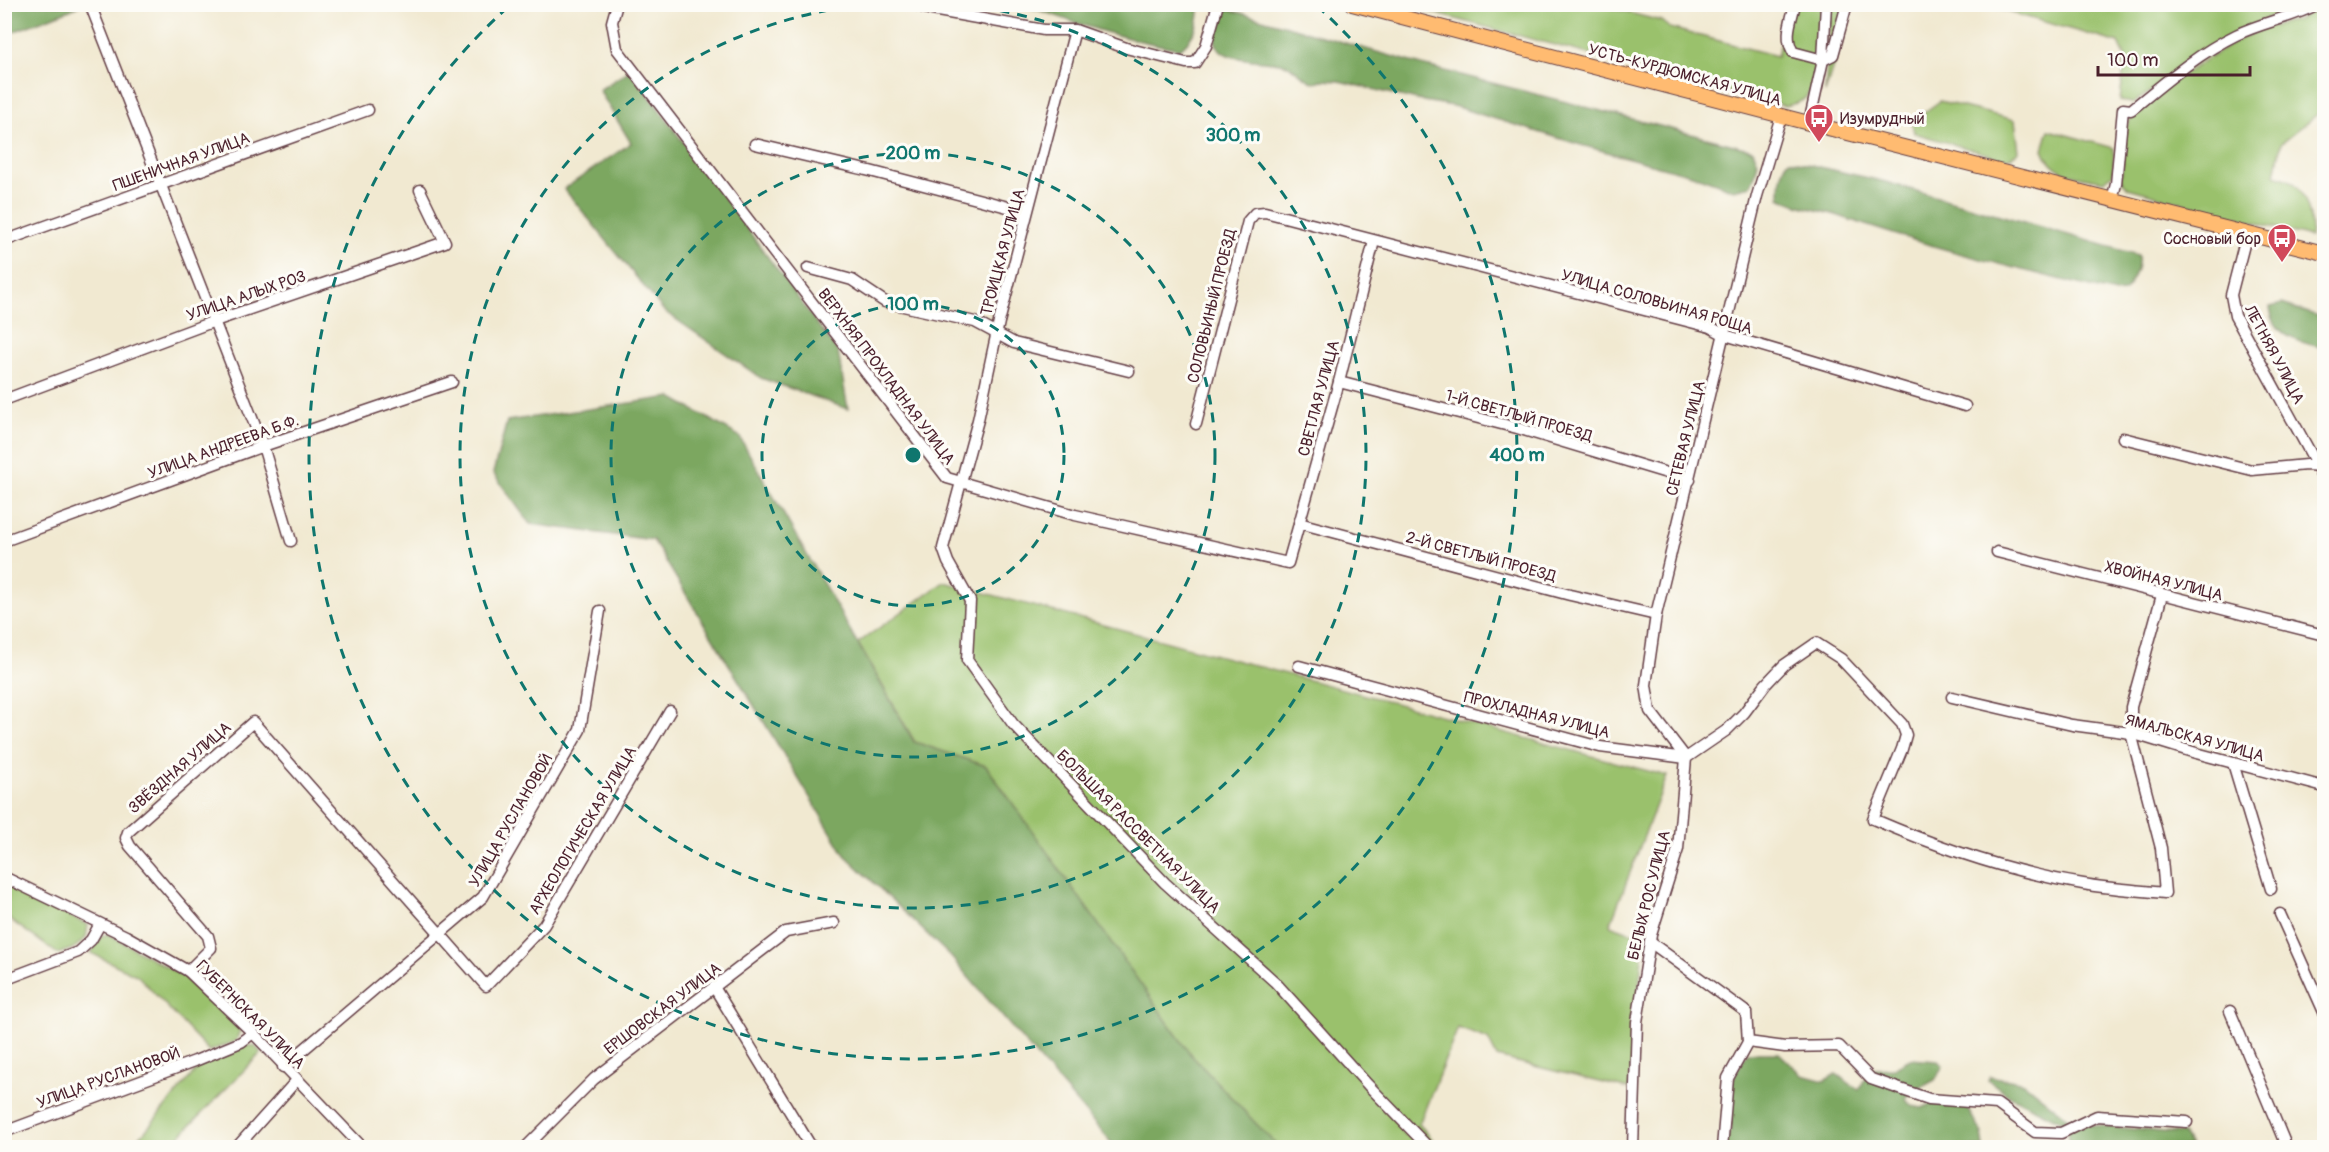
<svg xmlns="http://www.w3.org/2000/svg" width="2329" height="1152" viewBox="0 0 2329 1152" font-family="Pangolin,sans-serif">
<style>
.green{fill:#9ac16c;stroke:#72704c;stroke-width:1.5}
.forest{fill:#7ba760;stroke:#626346;stroke-width:1.5}
.lines{fill:none;stroke-linecap:round;stroke-linejoin:round}
.minor-casing{stroke:#633d44;stroke-width:13}
.major-casing{stroke:#633d44;stroke-width:16}
.minor{stroke:#fff;stroke-width:10}
.major{stroke:#ffbb71;stroke-width:14}
.ring{fill:none;stroke:#0f766e;stroke-width:3;stroke-dasharray:10 8}
.labels{text-anchor:middle;stroke-width:6;stroke-linejoin:round;paint-order:stroke}
.street-label{font-size:16px;fill:#4a1f2b;stroke:#fdfcf7}
.poi-label{font-size:16px;fill:#4a1f2b;stroke:#fdfcf7;text-anchor:start}
.centre{fill:#0f766e;stroke:#fdfcf7;stroke-width:3}
.ring-label{font-size:18px;text-anchor:middle;font-weight:bold;fill:#0f766e;stroke:#fdfcf7;stroke-width:6;stroke-linejoin:round;paint-order:stroke}
</style>
<rect width="100%" height="100%" fill="#fdfcf7"/>
<filter id="ink" filterUnits="userSpaceOnUse"><feTurbulence type="fractalNoise" baseFrequency=".0167" numOctaves="2"/><feDisplacementMap in="SourceGraphic" scale="12" xChannelSelector="R" yChannelSelector="G"/><feConvolveMatrix kernelMatrix="1 2 1 2 8 2 1 2 1" color-interpolation-filters="sRGB"/></filter>
<filter id="wash" filterUnits="userSpaceOnUse"><feTurbulence type="fractalNoise" baseFrequency=".008" numOctaves="4" result="noise"/><feDisplacementMap in="SourceGraphic" scale="24" xChannelSelector="R" yChannelSelector="G"/><feGaussianBlur stdDeviation="1.35" result="paint"/><feColorMatrix in="noise" values="0 0 0 0 0 0 0 0 0 0 0 0 0 0 0 0 0 1.4 0 .05"/><feComposite in="paint" operator="in"/></filter>
<g filter="url(#wash)">
<rect width="100%" height="100%" fill="#f1e9d1"/>
<g class="green">
<path d="M1403,5H1599L1661,21L1670,28L1777,56L1789,5H1821C1819,29 1822,78 1806,97C1801,103 1793,104 1785,106Z"/>
<path d="M1831,5H1851L1825,93Z"/>
<path d="M1984,5H2306L2264,20L2133,103L2120,101L2125,56L2119,43Z"/>
<path d="M2324,5V109L2281,143L2275,175C2280,177 2288,179 2293,182C2307,195 2313,220 2310,237L2128,188L2121,179L2126,128L2135,111L2176,79L2238,40L2266,27L2297,20Z"/>
<path d="M1940,101L2015,120L2019,151L2010,158L2004,159L1914,133L1912,124L1915,119Z"/>
<path d="M2049,130L2114,148L2113,174L2104,181C2079,176 2052,176 2043,149Z"/>
<path d="M944,582L1667,776L1610,925L1644,937L1629,1089L1497,1057L1488,1039L1458,1028L1419,1124L1439,1147H1278L1191,1055L986,766L915,742L858,643Z"/>
<path d="M4,884L88,925L86,938L74,948L58,954L5,916Z"/>
<path d="M108,934L183,976L240,1030L236,1041L209,1051L138,976L91,953L101,936Z"/>
<path d="M244,1045L255,1046L261,1053L169,1147L131,1148L202,1063Z"/>
</g>
<g class="forest">
<path d="M4,5L5,4L80,5L70,10L5,35Z"/>
<path d="M1018,5H1199C1200,22 1194,38 1180,49C1145,43 1110,34 1076,23C1055,16 1040,9 1018,5Z"/>
<path d="M1231,10L1422,65L1753,150L1758,162L1754,179L1749,186L1734,190L1699,177L1581,145L1453,106L1417,100L1339,81L1321,80L1315,83C1303,79 1296,68 1284,64C1266,58 1216,65 1215,38C1215,29 1219,19 1222,11Z"/>
<path d="M630,70L838,352L848,409L761,378L664,311L564,189L631,143L599,90Z"/>
<path d="M1789,160L1882,181L2138,255C2140,268 2132,282 2124,292L2115,293C2021,270 1927,247 1836,215C1817,209 1798,208 1780,197C1780,183 1780,172 1789,160Z"/>
<path d="M2282,304L2324,318V348C2299,342 2273,337 2270,307Z"/>
<path d="M671,397L739,436L914,742L986,766L1191,1055L1278,1147H1115L951,957L845,855L653,540L530,524L493,473L507,421Z"/>
<path d="M1747,1053H1779L1802,1075L1824,1081L1836,1074L1859,1090L1867,1074L1875,1069L1894,1068L1910,1059L1938,1061L1943,1066L1935,1080L1909,1094L1906,1100L1912,1106L1922,1108L1931,1104L1965,1105L1982,1133L1984,1147L1725,1148V1141L1731,1130V1082Z"/>
<path d="M1990,1076L2024,1083L2074,1123L2183,1134L2191,1147H2069L2068,1125L2012,1097L1988,1080Z"/>
</g>
</g>
<g filter="url(#ink)">
<g class="lines">
<g class="minor-casing">
<g id="minor">
<path d="M90,4L263,446L291,541"/>
<path d="M617,4L612,22L617,49L947,478L1075,515L1288,563L1339,382L1374,241"/>
<path d="M912,4L932,10L1044,30H1075L1126,48L1186,63H1195L1206,46L1218,4"/>
<path d="M1795,4C1791,22 1784,36 1793,52L1823,60"/>
<path d="M1075,30L999,322L978,420L943,548L948,562L970,601L967,660L1013,724L1165,883L1275,982L1368,1085L1429,1148"/>
<path d="M1823,60L1833,55L1847,4"/>
<path d="M1809,123L1823,60L1826,4"/>
<path d="M755,144L870,171L1027,212"/>
<path d="M2112,200L2116,184L2123,109L2131,110C2164,83 2197,54 2236,35C2263,22 2291,18 2318,4"/>
<path d="M2247,233L2231,295L2235,316L2317,465L2324,483"/>
<path d="M4,241L368,110"/>
<path d="M808,268L852,280L885,302L975,322L1014,343L1129,371"/>
<path d="M1339,382L1517,428L1690,480"/>
<path d="M4,400L212,322L445,242L420,190"/>
<path d="M1196,424L1248,221L1255,213L1265,212L1710,327L1725,335L1965,406"/>
<path d="M2123,438L2252,470L2306,465L2322,466"/>
<path d="M1299,523L1570,595L1656,615"/>
<path d="M4,541L263,446L452,382"/>
<path d="M1997,552L2324,635"/>
<path d="M1299,666L1600,747L1686,758L1727,730L1744,713L1765,685L1784,665L1816,643L1841,659L1902,724L1906,735L1902,749L1873,819C1940,848 2010,872 2083,884C2110,889 2138,890 2165,893L2161,848L2131,733V707L2162,595"/>
<path d="M1952,697L2072,725L2131,733L2196,753L2324,787"/>
<path d="M2233,763L2271,889"/>
<path d="M4,877L126,936L188,971L253,1033L363,1148"/>
<path d="M2280,914L2324,1012"/>
<path d="M1650,942L1746,1012L1748,1042L1785,1047L1839,1046L1871,1079L1929,1099L1997,1104L2035,1132L2061,1133L2097,1116L2187,1122"/>
<path d="M188,971L211,948L208,936L130,846L126,838L128,832L253,722L486,986L544,925L670,711"/>
<path d="M4,980L78,952L91,940L100,924"/>
<path d="M714,987L812,1148"/>
<path d="M2230,1011L2287,1148"/>
<path d="M283,1067L483,897L580,730L600,611"/>
<path d="M4,1132L195,1061L241,1042L253,1033"/>
<path d="M236,1148L297,1080"/>
<path d="M525,1148L594,1079L786,932L834,923"/>
<path d="M1633,1148L1637,1022L1651,935L1678,849L1686,758L1650,711L1646,685L1656,615L1757,196L1781,116"/>
<path d="M1722,1148L1728,1078L1748,1042"/>
</g>
</g>
<g class="major-casing">
<path id="major" d="M1352,4L1828,128L2324,253"/>
</g>
<use href="#minor" class="minor"/>
<use href="#major" class="major"/>
</g>
</g>
<g class="ring">
<circle cx="913" cy="455" r="151"/>
<circle cx="913" cy="455" r="302"/>
<path d="M964 5A453 453 0 1 1 862 5"/>
<path d="M1317 6A604 604 0 1 1 509 6"/>
</g>
<defs>
<g id="bus-pin" transform="scale(1.5)"><path d="M0 17L-7.5 6A9.5 9.5 0 1 1 7.5 6Z" fill="#d1495b" stroke="#fdfcf7"/><path d="M-5-6H5V4H4V6H2V4H-2V6H-4V4H-5ZM-3.5-4V0h7V-4ZM-3.5 1.2v1.5H-2V1.2ZM2 1.2v1.5H3.5V1.2Z" fill="#fff"/></g>
</defs>
<g fill-rule="evenodd">
<use href="#bus-pin" x="1819" y="118"/>
<use href="#bus-pin" x="2282" y="238"/>
</g>
<g class="labels">
<g class="street-label">
<text transform="translate(1685 74) rotate(15)" y="6">УСТЬ-КУРДЮМСКАЯ УЛИЦА</text>
<text transform="translate(181 161) rotate(-20)" y="6">ПШЕНИЧНАЯ УЛИЦА</text>
<text transform="translate(1002 252) rotate(-75)" y="6">ТРОИЦКАЯ УЛИЦА</text>
<text transform="translate(246 295) rotate(-19)" y="6">УЛИЦА АЛЫХ РОЗ</text>
<text transform="translate(1657 301) rotate(16)" y="6">УЛИЦА СОЛОВЬИНАЯ РОЩА</text>
<text transform="translate(1211 306) rotate(-76)" y="6">СОЛОВЬИНЫЙ ПРОЕЗД</text>
<text transform="translate(2275 354) rotate(62)" y="6">ЛЕТНЯЯ УЛИЦА</text>
<text transform="translate(887 376) rotate(53)" y="6">ВЕРХНЯЯ ПРОХЛАДНАЯ УЛИЦА</text>
<text transform="translate(1318 398) rotate(-75)" y="6">СВЕТЛАЯ УЛИЦА</text>
<text transform="translate(1519 415) rotate(16)" y="6">1-Й СВЕТЛЫЙ ПРОЕЗД</text>
<text transform="translate(1685 438) rotate(-76)" y="6">СЕТЕВАЯ УЛИЦА</text>
<text transform="translate(223 446) rotate(-20)" y="6">УЛИЦА АНДРЕЕВА Б.Ф.</text>
<text transform="translate(1481 556) rotate(15)" y="6">2-Й СВЕТЛЫЙ ПРОЕЗД</text>
<text transform="translate(2164 580) rotate(14)" y="6">ХВОЙНАЯ УЛИЦА</text>
<text transform="translate(1537 714) rotate(14)" y="6">ПРОХЛАДНАЯ УЛИЦА</text>
<text transform="translate(2195 737) rotate(15)" y="6">ЯМАЛЬСКАЯ УЛИЦА</text>
<text transform="translate(179 767) rotate(-41)" y="6">ЗВЁЗДНАЯ УЛИЦА</text>
<text transform="translate(510 820) rotate(-60)" y="6">УЛИЦА РУСЛАНОВОЙ</text>
<text transform="translate(582 830) rotate(-59)" y="6">АРХЕОЛОГИЧЕСКАЯ УЛИЦА</text>
<text transform="translate(1139 831) rotate(45)" y="6">БОЛЬШАЯ РАССВЕТНАЯ УЛИЦА</text>
<text transform="translate(1648 895) rotate(-76)" y="6">БЕЛЫХ РОС УЛИЦА</text>
<text transform="translate(662 1008) rotate(-37)" y="6">ЕРШОВСКАЯ УЛИЦА</text>
<text transform="translate(251 1014) rotate(45)" y="6">ГУБЕРНСКАЯ УЛИЦА</text>
<text transform="translate(108 1077) rotate(-20)" y="6">УЛИЦА РУСЛАНОВОЙ</text>
</g>
<g class="poi-label">
<text x="1840" y="124">Изумрудный</text>
<text x="2261" y="244" text-anchor="end">Сосновый бор</text>
</g>
</g>
<circle cx="913" cy="455" r="9" class="centre"/>
<g class="ring-label">
<text x="1233" y="141">300 m</text>
<text x="913" y="159">200 m</text>
<text x="913" y="310">100 m</text>
<text x="1517" y="461">400 m</text>
</g>
<rect width="2329" height="1152" fill="none" stroke="#fdfcf7" stroke-width="24"/>
<path d="M2098 66v9h152v-9" fill="none" stroke="#4a1f2b" stroke-width="3"/>
<text x="2107" y="66" font-size="18" fill="#4a1f2b" stroke="#fdfcf7" stroke-width="4.5" paint-order="stroke">100 m</text>
</svg>
